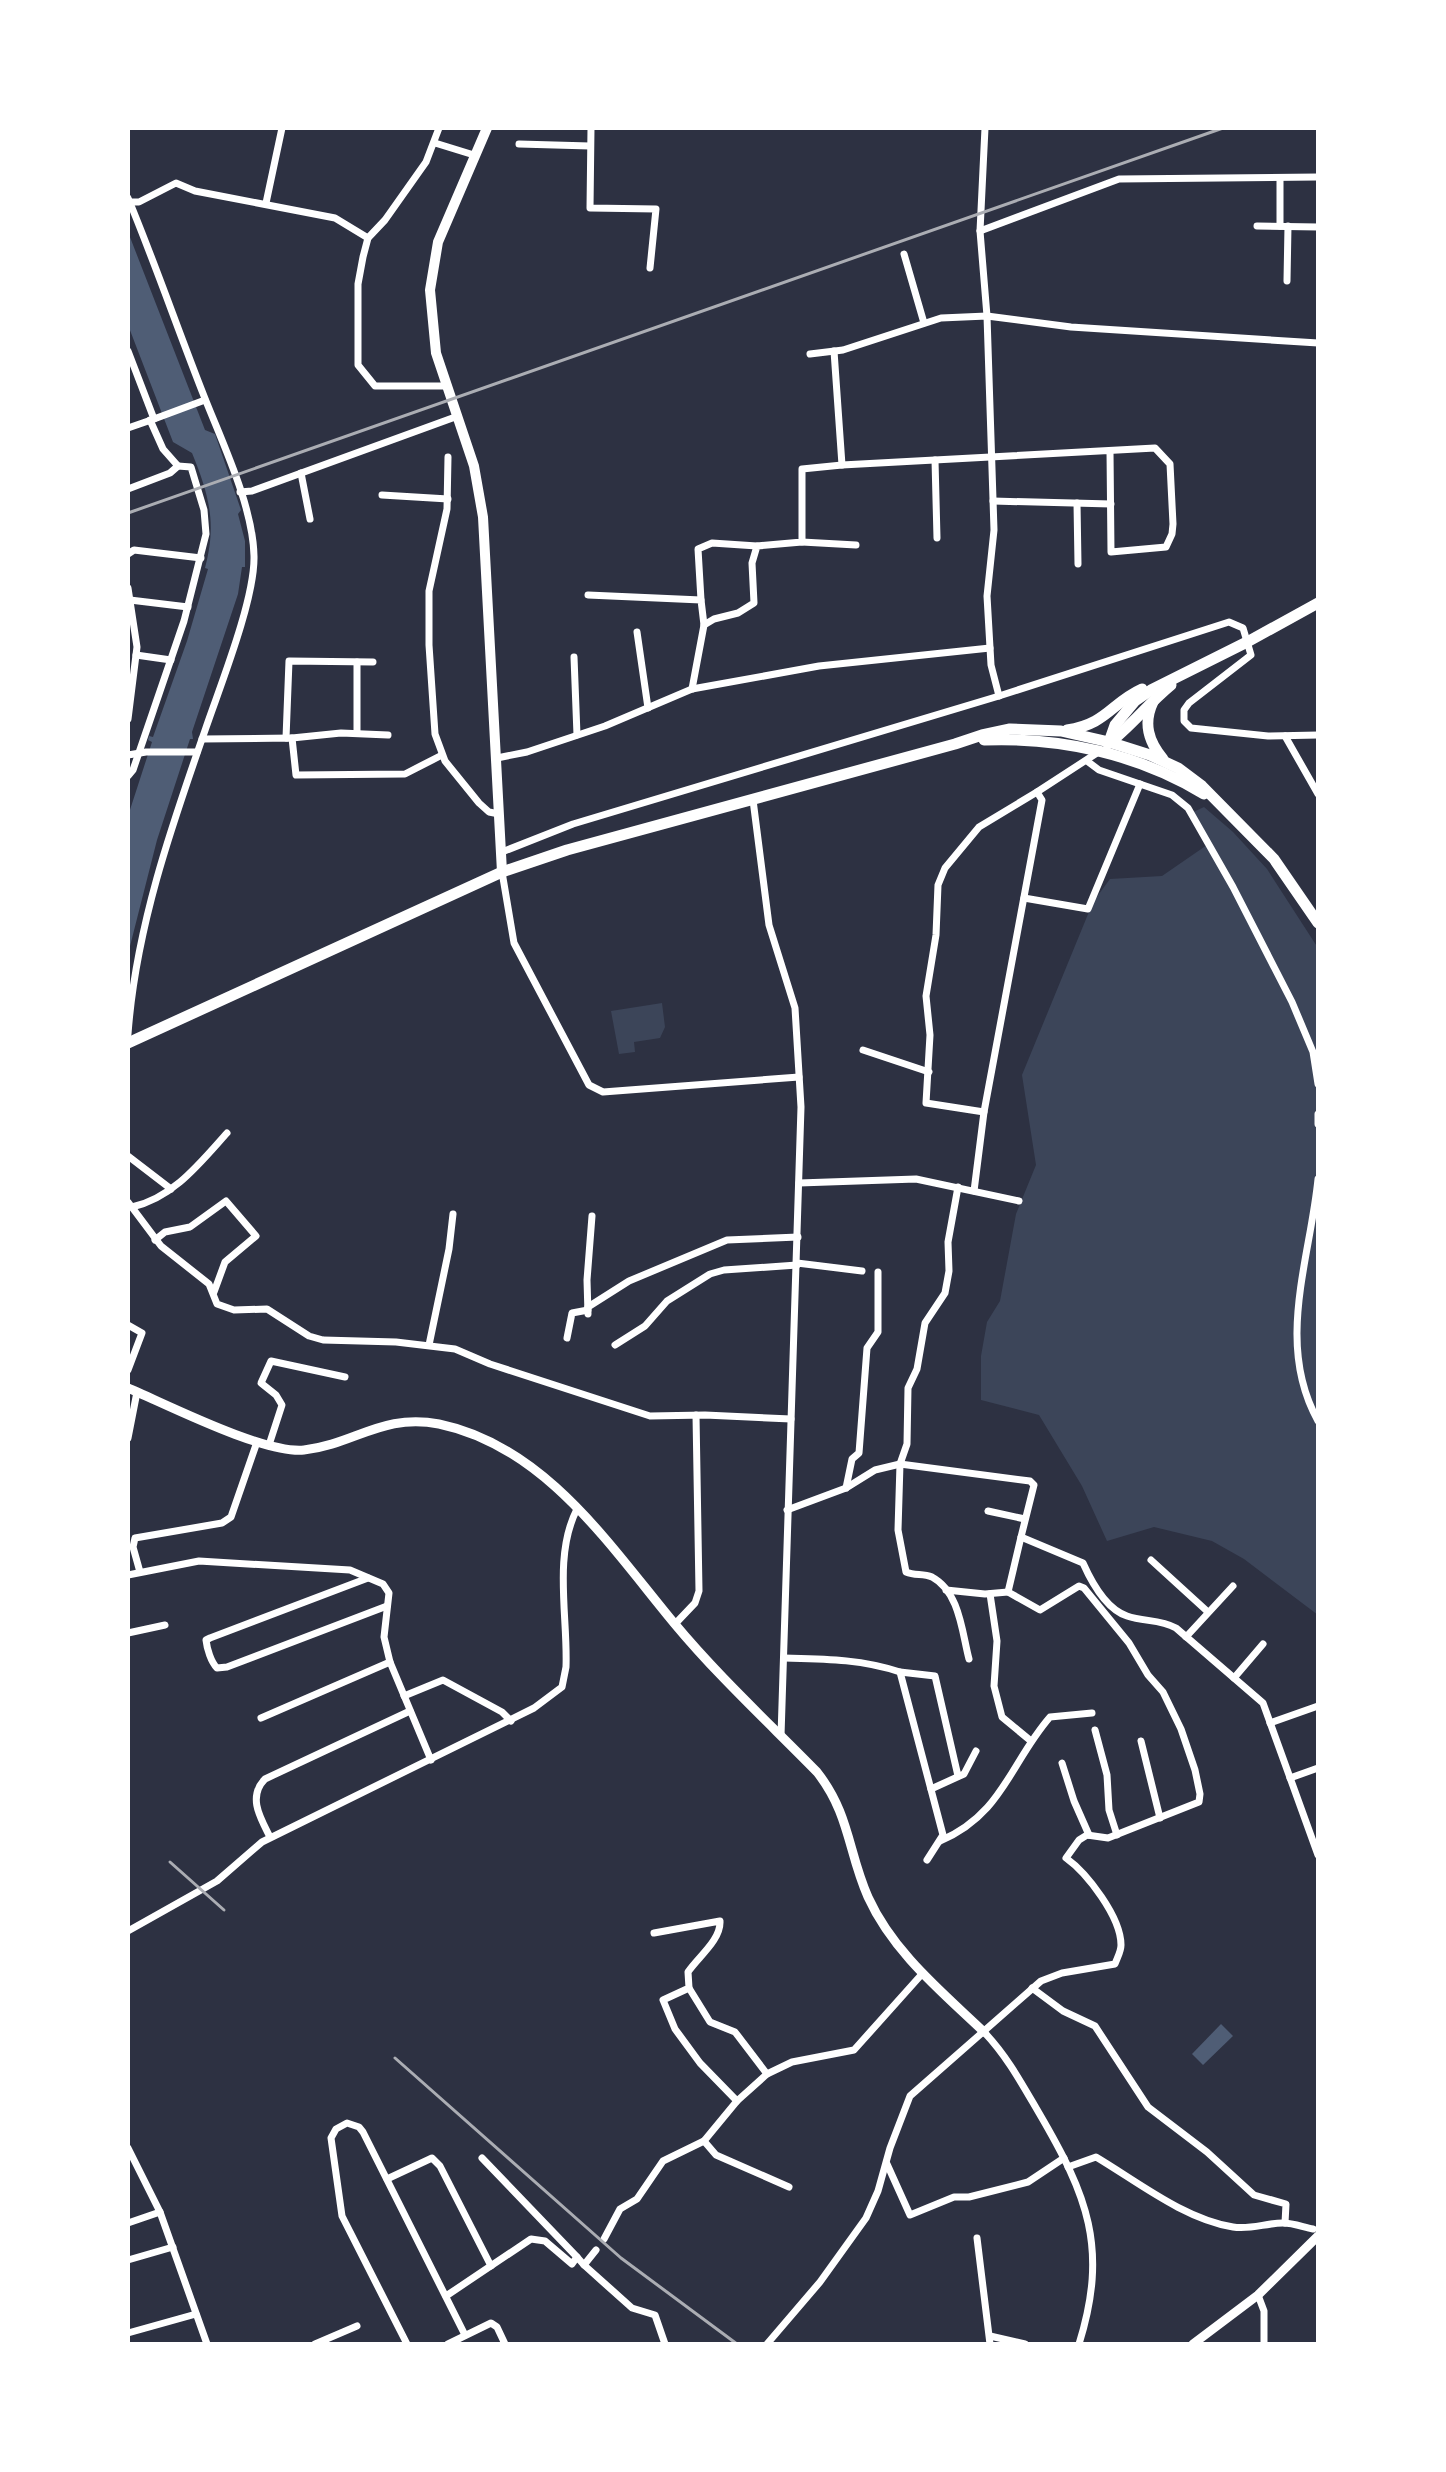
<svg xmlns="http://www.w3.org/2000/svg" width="1446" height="2472" viewBox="0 0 1446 2472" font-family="'Alegreya Sans',sans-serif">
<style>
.green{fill:#3c4559}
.water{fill:#4f5d75}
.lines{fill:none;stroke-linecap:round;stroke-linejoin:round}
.minor{stroke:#fff;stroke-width:7}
.tertiary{stroke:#fff;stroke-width:9}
.secondary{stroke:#fff;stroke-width:10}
.primary{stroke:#fff;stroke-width:11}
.rail{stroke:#abadb3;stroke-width:3}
</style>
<rect width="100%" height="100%" fill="#2d3142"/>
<g class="green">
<path d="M1204,807L1233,832L1267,869L1318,948V1615L1244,1559L1212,1541L1154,1527L1107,1541L1082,1486L1039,1415L981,1400V1356L987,1322L1000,1301L1016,1214L1036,1165L1022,1075L1093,902L1110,879L1162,876L1207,845L1189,814Z"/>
<path d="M662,1003L665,1027L660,1038L634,1042L635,1052L619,1054L611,1011Z"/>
</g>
<g class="water">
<path d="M128,232L205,430L215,434L241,510L238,514L245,541V567H242L238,594L192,732L193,739H190L157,840L128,954V816L152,742L148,740L149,736L153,737L187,641L208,569L205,568C217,523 209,495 192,453L173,442L128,325Z"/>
<path d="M1221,2024L1233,2036L1203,2065L1192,2054Z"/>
</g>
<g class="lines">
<g class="minor">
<path d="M439,128L426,162L385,220L368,238L363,257L358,284V365L375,386H447"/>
<path d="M591,128L590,208L656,209L650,268"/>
<path d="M985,128L980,231L987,316L994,530L987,596L991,665L999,696"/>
<path d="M435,143L474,155"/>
<path d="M519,144L590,146"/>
<path d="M128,198C155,263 178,330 204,396C222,442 253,506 254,556C255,597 223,679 209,719C173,822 136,925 128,1034"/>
<path d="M129,202H139L176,183L195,191L335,218L368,238"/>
<path d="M266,203L282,128"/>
<path d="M1257,226L1318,227"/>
<path d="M1280,226V178"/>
<path d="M980,231L1119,179L1318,177"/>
<path d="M904,254L924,323"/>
<path d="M1287,281L1288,226"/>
<path d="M128,351L154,419L128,428"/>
<path d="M834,351L842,465"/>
<path d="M810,354L843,350L941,318L987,316L1071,327L1318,343"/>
<path d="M154,419L205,400"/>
<path d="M448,457L447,509L429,591V645L435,734L445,761L479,803L489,812L499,814"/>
<path d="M935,460L937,538"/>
<path d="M301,473L310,519"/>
<path d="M128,489L170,473L178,466L163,449L150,420"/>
<path d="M240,492L252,491L458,416"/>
<path d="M382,495L448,499"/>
<path d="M993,501L1111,504"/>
<path d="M1077,503L1078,564"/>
<path d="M802,542L856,545"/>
<path d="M128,554L134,550L201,558"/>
<path d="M128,588L137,647L128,719"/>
<path d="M588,595L701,600L704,625"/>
<path d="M130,600L188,607"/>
<path d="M701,600L698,549L712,543L757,546"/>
<path d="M637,632L648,708"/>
<path d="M136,655L171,660"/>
<path d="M574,657L577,735"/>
<path d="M692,689L704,625L714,619L738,613L754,603L752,563L757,546L802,542V469L842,465L1155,448L1170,464L1173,524L1172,534L1166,547L1111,552L1110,451"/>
<path d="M357,733V662"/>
<path d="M1285,736L1318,794"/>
<path d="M286,738L289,661L373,662"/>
<path d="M292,738L341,733L388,735"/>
<path d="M202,739L292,738L296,775L405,774L442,755"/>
<path d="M128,755L146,752H197"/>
<path d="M497,758L527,752L605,726L692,689L819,666L990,648"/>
<path d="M1087,761L1099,770L1172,795L1188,808L1233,887L1292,1002L1313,1052L1318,1084"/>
<path d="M128,776L133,770L184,621L206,534L204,510L191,467L178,466"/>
<path d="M753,800L769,925L795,1008L801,1107L781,1736"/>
<path d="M502,852L573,824L999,696L1229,622L1243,628L1251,655L1189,703L1184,710V721L1191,728L1268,736L1318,735"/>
<path d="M502,872L514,943L589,1085L603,1092L799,1077"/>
<path d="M1024,898L1088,909L1140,784"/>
<path d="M863,1050L929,1072"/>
<path d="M984,1112L926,1103L930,1035L926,996L936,935L938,885L945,868L979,827L1037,792"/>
<path d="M1318,1114V1124"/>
<path d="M128,1156L171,1189"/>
<path d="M1318,1179C1310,1260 1275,1344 1318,1421"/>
<path d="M799,1183L916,1179L1019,1201"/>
<path d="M958,1187L948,1242L949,1271L945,1293L925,1323L917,1369L908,1388L907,1444L900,1464L898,1530L906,1572C915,1576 923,1573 932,1577C960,1592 962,1633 969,1659"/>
<path d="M974,1191L984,1112L1042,800L1037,792L1100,751"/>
<path d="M128,1202L161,1246L209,1284L217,1304L234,1310L267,1309L309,1336L323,1340L396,1342L455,1349L490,1364L650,1416L705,1415L791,1419"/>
<path d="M132,1207C173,1198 200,1163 227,1133"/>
<path d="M155,1240L165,1232L190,1227L226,1201L256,1236L225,1262L214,1292"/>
<path d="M797,1263L862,1271"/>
<path d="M588,1307L629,1281L727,1240L798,1237"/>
<path d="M588,1314L587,1280L592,1216"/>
<path d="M128,1325L142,1333L128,1370"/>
<path d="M567,1338L572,1313L588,1310"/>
<path d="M429,1345L449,1249L453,1214"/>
<path d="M615,1345L645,1326L667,1301L710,1274L724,1270L797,1265"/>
<path d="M128,1438L137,1392"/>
<path d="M269,1445L282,1405L276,1395L261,1383L271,1361L345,1377"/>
<path d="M846,1488L852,1459L859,1453L867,1348L878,1332V1272"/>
<path d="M787,1510L846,1488L875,1470L900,1464L1030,1481L1034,1485L1021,1537L1083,1563C1091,1581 1106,1609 1127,1616C1144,1622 1160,1619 1176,1628L1263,1703L1318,1855"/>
<path d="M988,1511L1025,1519"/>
<path d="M1151,1560L1208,1612"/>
<path d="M140,1572L133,1547L135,1538L222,1523L231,1517L257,1442"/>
<path d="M128,1575L199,1561L350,1570L383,1584L389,1593L384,1637L390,1662L431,1760"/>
<path d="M368,1578L210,1638L206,1640C207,1649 211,1662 217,1668L227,1667L387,1606"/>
<path d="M946,1590L985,1594L1008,1592"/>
<path d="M990,1594L997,1641L994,1686L1002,1717L1031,1741"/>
<path d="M675,1624L695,1603L699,1591L696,1415"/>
<path d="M128,1633L165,1625"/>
<path d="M1186,1637L1233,1586"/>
<path d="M784,1658C824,1659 861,1659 900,1672L943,1835L927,1860"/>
<path d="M900,1672L935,1676L958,1776"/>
<path d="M1234,1678L1263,1644"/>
<path d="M404,1696L443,1680L502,1712L511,1721"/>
<path d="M261,1718L390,1662"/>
<path d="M1270,1723L1318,1706"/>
<path d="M1095,1730L1107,1775L1109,1810L1117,1835"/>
<path d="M1141,1741L1160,1818"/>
<path d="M1062,1763L1074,1801L1089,1835"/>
<path d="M1290,1778L1318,1768"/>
<path d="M931,1789L964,1774L976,1751"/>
<path d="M270,1837C261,1819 247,1797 265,1779L410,1711"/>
<path d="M940,1841C1003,1814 1010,1763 1050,1717L1092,1713"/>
<path d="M128,1931L217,1881L262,1842L534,1708L562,1687L566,1667C568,1617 553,1556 577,1509"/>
<path d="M654,1933L720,1921C721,1940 698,1957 688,1972L689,1988L663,2000L675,2029L700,2063L737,2101"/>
<path d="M689,1988L710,2022L735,2032L767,2074"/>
<path d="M1032,1988L1063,2011L1095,2026L1148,2107L1207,2152L1254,2195L1286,2204L1285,2223"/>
<path d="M984,2032C1007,2056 1022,2084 1039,2113C1087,2195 1109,2248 1079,2344"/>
<path d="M704,2141L716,2155L789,2187"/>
<path d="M128,2148L160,2212L207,2344"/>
<path d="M482,2158L577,2257"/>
<path d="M887,2164L910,2215L954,2197H969L1028,2182L1064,2158"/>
<path d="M1068,2167L1096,2157C1138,2182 1184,2219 1233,2227C1250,2230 1266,2223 1283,2223C1293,2223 1303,2227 1313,2229"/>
<path d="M387,2179L432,2158L440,2166L491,2266"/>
<path d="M128,2223L160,2212"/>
<path d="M977,2238L990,2344"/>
<path d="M604,2239L620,2209L637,2199L663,2161L704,2141L737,2101L767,2074L792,2062L854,2050L922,1974"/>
<path d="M596,2250L584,2265L632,2308L655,2315L665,2344"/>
<path d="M128,2260L173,2247"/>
<path d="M1258,2295L1264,2311V2344"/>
<path d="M446,2296L531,2239L545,2241L572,2264L577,2257L584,2265"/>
<path d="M128,2333L196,2314"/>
<path d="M990,2336L1025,2344"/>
<path d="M315,2344L357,2326"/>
<path d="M407,2344L342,2216L331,2138L336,2129L347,2123L359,2127L363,2132L465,2335"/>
<path d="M448,2344L491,2323L497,2327L505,2344"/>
<path d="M767,2344L820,2282L866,2218L878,2191L890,2148L910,2096L1041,1981L1062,1973L1115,1964C1117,1958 1121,1952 1121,1945C1121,1917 1087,1873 1066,1858L1079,1840L1087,1835L1108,1838L1199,1802L1200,1794L1195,1770L1181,1729L1163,1692L1148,1675L1129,1643L1084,1588L1079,1586L1040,1610L1008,1592L1021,1537"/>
</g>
<g class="tertiary">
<path d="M128,1388C168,1405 264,1454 304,1450C355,1444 383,1413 439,1424C545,1446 610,1546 674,1623C718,1676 769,1723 817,1772C850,1814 848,1852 868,1897C893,1952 941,1991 984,2032"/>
<path d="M1193,2344L1258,2295L1318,2236"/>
</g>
<path class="secondary" d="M487,128L438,242L430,290L436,353L474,466L483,517L502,872"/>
<g class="primary">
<path d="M1153,702C1143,723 1148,741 1163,759"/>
<path d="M1067,730C1107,724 1111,703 1142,689"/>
<path d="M984,740C1061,737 1138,754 1204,794"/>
<path d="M1109,742L1115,725L1135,701L1151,690L1249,641L1318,603"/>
<path d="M1108,744C1131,726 1148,704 1171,685"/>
<path d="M128,1043L502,872L567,850L955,744L982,735L1010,729L1061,731L1109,742L1150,755L1178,768L1202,786L1274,859L1318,923"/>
</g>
<g class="rail">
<path d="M128,513L1223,128"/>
<path d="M170,1862L224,1910"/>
<path d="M395,2058L621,2258L737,2344"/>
</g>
</g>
<rect width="1446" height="2472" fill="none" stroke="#ffffff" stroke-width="260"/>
</svg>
